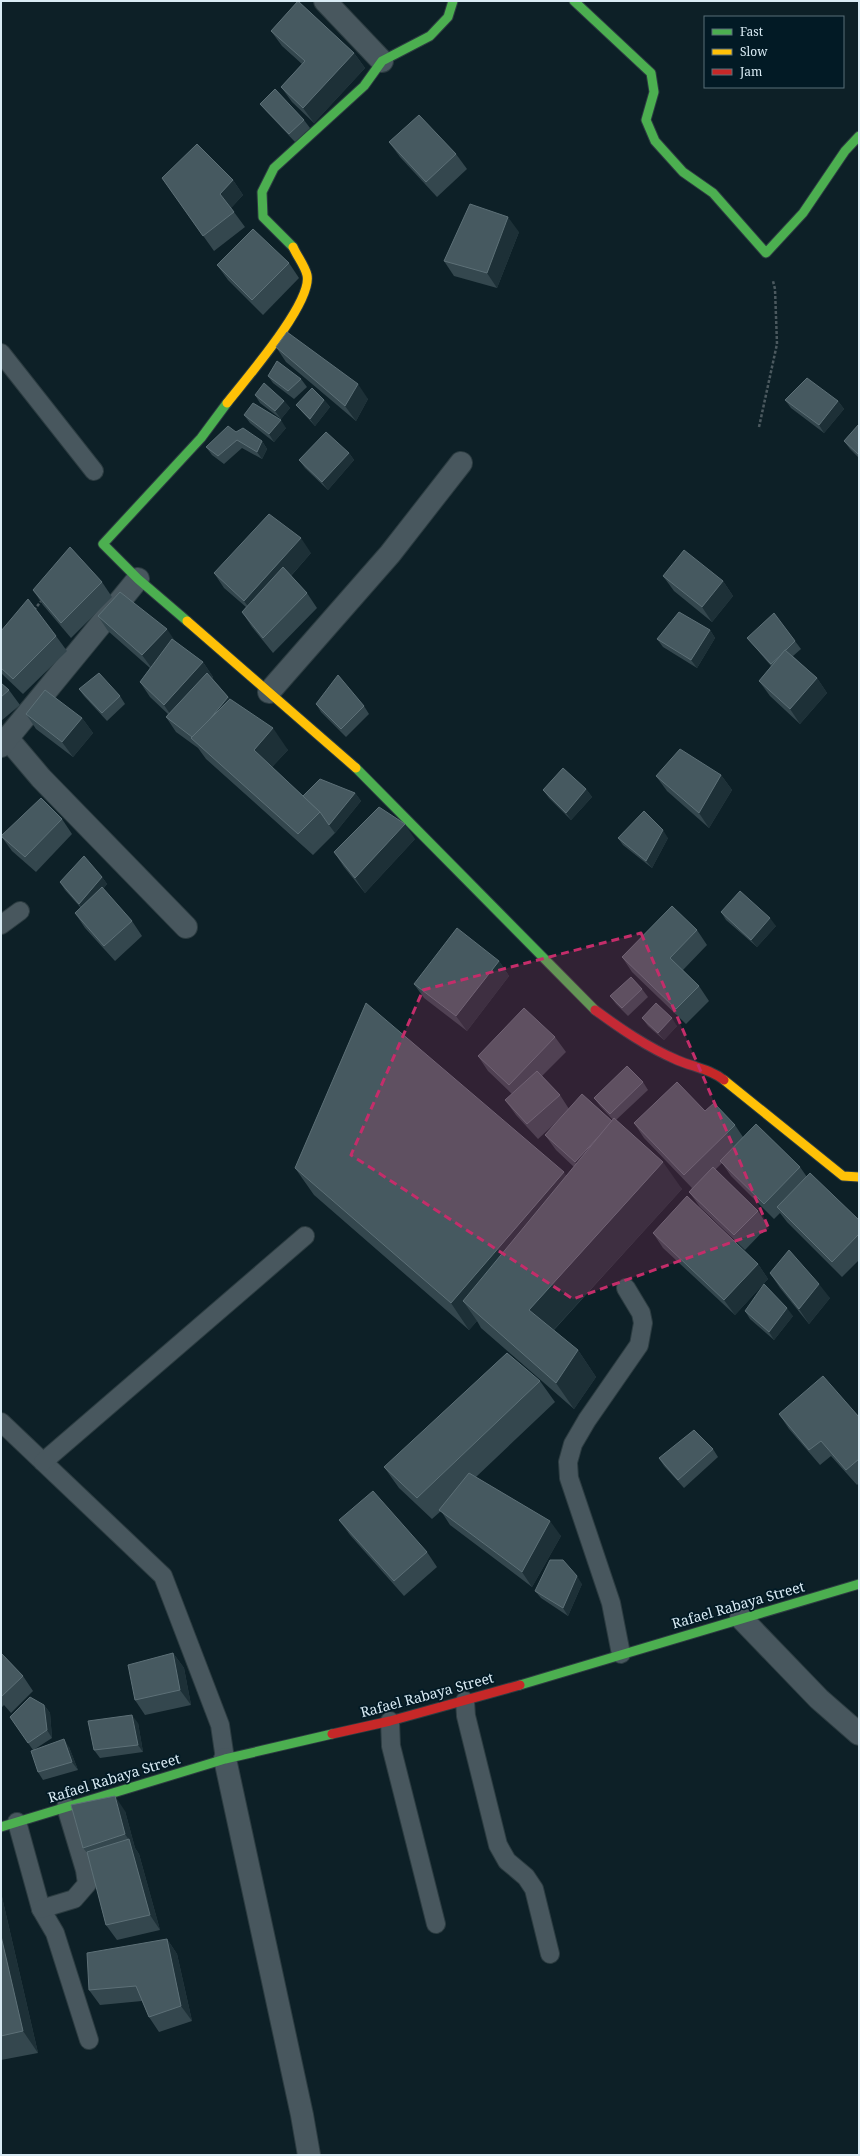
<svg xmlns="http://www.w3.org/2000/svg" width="860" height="2156" viewBox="0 0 860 2156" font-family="'Noto Serif',serif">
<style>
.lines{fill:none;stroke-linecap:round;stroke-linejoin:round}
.lane-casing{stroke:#2c3c41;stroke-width:20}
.street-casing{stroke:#2c3c41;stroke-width:24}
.fast-casing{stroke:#2c3c41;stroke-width:11}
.slow-casing{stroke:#2c3c41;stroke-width:11}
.jam-casing{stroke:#2c3c41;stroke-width:11}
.path{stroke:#4b595f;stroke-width:2.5;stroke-dasharray:3 2;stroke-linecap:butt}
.lane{stroke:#48575e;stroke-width:18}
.street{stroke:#48575e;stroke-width:22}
.fast{stroke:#4caf50;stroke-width:9}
.slow{stroke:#ffc107;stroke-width:9}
.jam{stroke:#c62828;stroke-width:9}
.wall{fill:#34474e}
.shaded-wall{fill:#1d3037}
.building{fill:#465960;stroke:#5d7077}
.marked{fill:#c42d6a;fill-opacity:0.2;stroke:#c42d6a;stroke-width:3;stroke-dasharray:8 5;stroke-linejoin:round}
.labels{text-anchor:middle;stroke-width:3.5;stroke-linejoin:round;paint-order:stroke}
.street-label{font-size:14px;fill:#d9ebf4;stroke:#021a25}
</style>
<rect width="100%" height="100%" fill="#0d2027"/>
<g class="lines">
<g class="lane-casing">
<g id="lane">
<path d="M1,353L94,471"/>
<path d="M1,925L20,911"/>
<path d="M1,1422L163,1576L220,1725L225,1759"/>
<path d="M43,1462L305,1236"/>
<path d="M621,1654L611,1603L569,1478L568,1462L573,1444L587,1420L639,1345L643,1323L641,1313L626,1288"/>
<path d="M465,1701L466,1716L498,1845L507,1861L526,1877L534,1889L550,1954"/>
<path d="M390,1721L391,1746L436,1924"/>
<path d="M17,1822L41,1909L55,1933L89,2040"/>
<path d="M41,1909L74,1899L87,1884L85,1870L66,1807"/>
</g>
</g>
<g class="street-casing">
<g id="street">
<path d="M325,1L382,61"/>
<path d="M269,692L390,554L461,463"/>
<path d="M8,739L41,778L186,927"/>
<path d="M1,746L138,579"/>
<path d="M741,1618L819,1699L859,1734"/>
<path d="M225,1759L302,2115L309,2155"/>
</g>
</g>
<g class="fast-casing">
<g id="fast">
<path d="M574,1L651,73L654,92L646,120L655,141L683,172L713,193L766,253L803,213L845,151L859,136"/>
<path d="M293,247L263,217L262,192L274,168L364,86L382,61L430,36L448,17L453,1"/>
<path d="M187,621L138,579L103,544L201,438L227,403"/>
<path d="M356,768L595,1010"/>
<path d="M520,1685L859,1584"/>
<path d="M1,1827L225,1759L332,1734"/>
</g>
</g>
<g class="slow-casing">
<g id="slow">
<path d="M227,403C245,380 313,302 307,275C305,266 297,256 293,247"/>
<path d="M187,621L356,768"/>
<path d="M724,1080L843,1176L859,1177"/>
</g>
</g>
<g class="jam-casing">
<g id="jam">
<path d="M595,1010C621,1029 647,1047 677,1060C693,1067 710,1069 724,1080"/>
<path d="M332,1734L390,1721L520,1685"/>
</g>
</g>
<g class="path">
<path d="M759,427L777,344L775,289L773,281"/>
<path d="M34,610L42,600"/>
</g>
<use href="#lane" class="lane"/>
<use href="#street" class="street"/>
<use href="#fast" class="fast"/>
<use href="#slow" class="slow"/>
<use href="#jam" class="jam"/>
</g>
<g class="wall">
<path d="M271,31L354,53L365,68L314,123L292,102L281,87L302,64L282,46Z"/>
<path d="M260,104L304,120L310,128L295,142L266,111Z"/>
<path d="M389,142L456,154L467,169L437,197L400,157Z"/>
<path d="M162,178L233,180L243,195L231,208L245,227L214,251Z"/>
<path d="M519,232L497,288L454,276L444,261Z"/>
<path d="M289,263L299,278L263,315L228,280L217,265Z"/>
<path d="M276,347L368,399L356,421L286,362Z"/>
<path d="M268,376L301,379L307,387L294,399L273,383Z"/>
<path d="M255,395L284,401L290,408L281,419L260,403Z"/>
<path d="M324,400L330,407L315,426L302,412L296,405Z"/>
<path d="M785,400L838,401L844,409L824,433L791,408Z"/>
<path d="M244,415L286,428L274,442L250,423Z"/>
<path d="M859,424V458L850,449L844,441Z"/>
<path d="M236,432L262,441L267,449L262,459L242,448L224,464L212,455L206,447Z"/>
<path d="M349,453L354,460L328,490L305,468L299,460Z"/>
<path d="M311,553L291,576L307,593L317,608L273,653L252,627L242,612L246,607L224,588L214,573Z"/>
<path d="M663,576L723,581L733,596L712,622L674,591Z"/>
<path d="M102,582L112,597L71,638L43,605L33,590Z"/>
<path d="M98,616L176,642L203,662L213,677L212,678L230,699L288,750L272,767L303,796L355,793L361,801L335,833L313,855L206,759L198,748L176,732L166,717L168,714L150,697L140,682L150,668L108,631Z"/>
<path d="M710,630L715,638L697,668L663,647L657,639Z"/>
<path d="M1,631L56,636L67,651L23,694L1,673Z"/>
<path d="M747,638L795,641L801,649L793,656L817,678L827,693L800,724L770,696L759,681L771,666Z"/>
<path d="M1,683L9,690L20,705L1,721Z"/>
<path d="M79,689L120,696L125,704L107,721L84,696Z"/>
<path d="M316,704L364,706L369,714L346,737L321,712Z"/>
<path d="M26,714L82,718L93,733L73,757L36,729Z"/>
<path d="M721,775L732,790L709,828L667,791L656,776Z"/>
<path d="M586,789L592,797L571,820L549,798L543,790Z"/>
<path d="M62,819L72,834L36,872L12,851L1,836Z"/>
<path d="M618,838H668L652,868L623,845Z"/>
<path d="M415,839L365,893L344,867L334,852Z"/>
<path d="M102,877L107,884L103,889L132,921L142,936L115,961L85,928L75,913L81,908L65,890L60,882Z"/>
<path d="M721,912L776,926L757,947L726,920Z"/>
<path d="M697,930L707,945L683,970L699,986L709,1001L686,1024L632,972L622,957Z"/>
<path d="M499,961L509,976L467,1031L424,998L414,984Z"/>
<path d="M642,989L648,997L628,1016L616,1004L610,996Z"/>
<path d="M642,1018L677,1026L664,1040L648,1026Z"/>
<path d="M555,1037L566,1052L542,1076L560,1095L569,1109L612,1121L613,1120L600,1106L594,1098L643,1082L648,1090L616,1120L682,1189L554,1330L578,1350L596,1377L574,1409L481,1328L477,1321L469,1330L314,1195L295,1168L566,1176L574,1167L556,1150L545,1135L561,1118L538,1139L516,1115L505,1100L512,1094L488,1071L478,1056Z"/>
<path d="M705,1111L735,1125L743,1137L800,1167L807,1177L859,1220V1260L842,1277L787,1222L780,1213L774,1219L731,1176L722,1163L715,1170L758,1211L768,1226L745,1250L700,1207L689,1192L692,1188L644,1138L634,1123Z"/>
<path d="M653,1233L758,1264L768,1279L735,1315L663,1248Z"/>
<path d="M770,1273L830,1298L809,1324L780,1288Z"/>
<path d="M745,1311L793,1316L774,1340L750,1319Z"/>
<path d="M540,1381L555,1402L476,1477L561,1536L532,1587L450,1525L441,1511L432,1519L399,1488L384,1467Z"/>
<path d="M779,1414L859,1417V1483L857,1485L831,1456L820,1465L789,1429Z"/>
<path d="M713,1449L718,1457L684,1488L664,1466L659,1458Z"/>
<path d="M339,1520L427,1552L437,1567L404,1596L350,1535Z"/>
<path d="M582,1584L568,1616L541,1598L535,1591Z"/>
<path d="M1,1653L23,1676L33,1691L11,1713L4,1705L1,1708Z"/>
<path d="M173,1653L184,1668L191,1705L145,1715L135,1700Z"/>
<path d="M44,1705L50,1713L52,1738L35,1749L69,1747L78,1770L43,1780L38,1772L33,1750L10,1717Z"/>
<path d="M138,1723L143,1752L100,1758L94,1750Z"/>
<path d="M125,1811L135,1848L139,1854L160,1930L117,1940L106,1925L88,1854L83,1848Z"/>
<path d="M1,1895L2,1897L38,2053L1,2060Z"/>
<path d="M167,1939L177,1954L192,2021L159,2032L149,2017L142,2001L100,2005L89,1990Z"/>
</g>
<g class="shaded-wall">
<path d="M354,53L365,68L314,123L303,108Z"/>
<path d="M233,180L243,195L230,209L220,194Z"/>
<path d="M508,217L519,232L497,288L487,273Z"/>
<path d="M358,384L368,399L356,421L345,406Z"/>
<path d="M324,400L330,407L315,426L310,419Z"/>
<path d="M284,401L290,408L281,419L275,411Z"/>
<path d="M838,401L844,409L824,433L819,425Z"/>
<path d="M281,420L286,428L274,442L269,434Z"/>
<path d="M262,441L267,449L262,459L257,452Z"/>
<path d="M349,453L354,460L328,490L322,482Z"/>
<path d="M301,538L311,553L255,616L244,601Z"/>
<path d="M723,581L733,596L712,622L702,607Z"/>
<path d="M167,629L177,644L153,670L142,655Z"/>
<path d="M710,630L715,638L697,668L691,660Z"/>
<path d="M203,662L213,677L174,720L164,705Z"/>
<path d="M817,678L827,693L800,724L790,709Z"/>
<path d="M228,697L239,712L195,738Z"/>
<path d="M82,718L93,733L73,757L62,742Z"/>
<path d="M273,728L288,750L268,771L254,750Z"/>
<path d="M721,775L732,790L709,828L699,813Z"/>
<path d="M586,789L592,797L571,820L566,813Z"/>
<path d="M355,793L361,801L335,833L329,825Z"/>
<path d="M405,824L415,839L365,893L355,878Z"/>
<path d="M663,830L668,838L652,868L646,861Z"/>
<path d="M102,877L107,884L84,912L79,904Z"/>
<path d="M770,918L776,926L757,947L751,940Z"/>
<path d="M499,961L509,976L467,1031L456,1016Z"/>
<path d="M672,1018L677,1026L664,1040L658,1033Z"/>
<path d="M613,1122L586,1177L575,1162Z"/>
<path d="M663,1162L682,1189L548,1336L529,1310Z"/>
<path d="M564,1172L582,1199L463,1301L477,1321L469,1330L451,1303Z"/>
<path d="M758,1264L768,1279L735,1315L724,1300Z"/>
<path d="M819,1284L830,1298L809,1324L799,1309Z"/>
<path d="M787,1308L793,1316L774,1340L769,1332Z"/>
<path d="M578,1350L596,1377L574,1409L556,1383Z"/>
<path d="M550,1521L561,1536L532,1587L522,1572Z"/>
<path d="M577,1576L582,1584L568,1616L563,1608Z"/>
<path d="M173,1653L184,1668L191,1705L180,1690Z"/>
<path d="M44,1705L50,1713L52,1738L47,1730Z"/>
<path d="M132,1715L138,1723L143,1752L138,1745Z"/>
<path d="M64,1739L69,1747L78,1770L72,1762Z"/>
<path d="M115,1796L125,1811L135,1848L139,1854L160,1930L150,1915L129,1840L125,1834Z"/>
<path d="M1,1895L2,1897L38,2053L23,2031L1,1936Z"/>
<path d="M167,1939L177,1954L192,2021L181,2006Z"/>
</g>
<g class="building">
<path d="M298,1L354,53L303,108L281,87L305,61L271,31Z"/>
<path d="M275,89L304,120L289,134L260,104Z"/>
<path d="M419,115L456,154L426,182L389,142Z"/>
<path d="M197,144L233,180L220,194L234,212L203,236L162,178Z"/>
<path d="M470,204L508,217L487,273L444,261Z"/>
<path d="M253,229L289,263L252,300L217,265Z"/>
<path d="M287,332L358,384L345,406L276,347Z"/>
<path d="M277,361L301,379L288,391L268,376Z"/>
<path d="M807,378L838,401L819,425L785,400Z"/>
<path d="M264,383L284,401L275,411L255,395Z"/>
<path d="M312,388L324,400L310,419L296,405Z"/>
<path d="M253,403L281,420L269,434L244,415Z"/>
<path d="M859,424V455L844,441Z"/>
<path d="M228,426L236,432L243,428L262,441L257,452L237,440L218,456L206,447Z"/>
<path d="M326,432L349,453L322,482L299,460Z"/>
<path d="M269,514L301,538L244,601L214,573Z"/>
<path d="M70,547L102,582L61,623L33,590Z"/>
<path d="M684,550L723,581L702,607L663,576Z"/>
<path d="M283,567L307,593L263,638L242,612Z"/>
<path d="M120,592L167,629L142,655L98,616Z"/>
<path d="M28,599L56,636L13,679L1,668V631Z"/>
<path d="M679,612L710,630L691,660L657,639Z"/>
<path d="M774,613L795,641L786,650H785L781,655L771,664L747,638Z"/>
<path d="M172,639L203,662L164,705L140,682Z"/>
<path d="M785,650L817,678L790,709L759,681Z"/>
<path d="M99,673L120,696L102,713L79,689Z"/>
<path d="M207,673L228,697L210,719L192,737L166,717Z"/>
<path d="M338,675L364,706L341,729L316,704Z"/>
<path d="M1,683L9,690L1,697Z"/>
<path d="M45,690L82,718L62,742L26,714Z"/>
<path d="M230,699L273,728L254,750L320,812L298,834L191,738Z"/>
<path d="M680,749L721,775L699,813L656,776Z"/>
<path d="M563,768L586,789L566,813L543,790Z"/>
<path d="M320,779L355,793L329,825L320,812L303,796Z"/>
<path d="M41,798L62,819L25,857L1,836Z"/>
<path d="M379,807L405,824L355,878L334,852Z"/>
<path d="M644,811L663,830L646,861L618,838Z"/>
<path d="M84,856L102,877L79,904L60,882Z"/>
<path d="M102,887L132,921L104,946L75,913Z"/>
<path d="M740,891L770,918L751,940L721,912Z"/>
<path d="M672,906L697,930L670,958L699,986L676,1009L622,957Z"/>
<path d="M457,928L499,961L456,1016L414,984Z"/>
<path d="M631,977L642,989L622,1008L610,996Z"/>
<path d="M366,1003L564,1172L451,1303L295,1168Z"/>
<path d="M656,1003L672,1018L658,1033L642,1018Z"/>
<path d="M524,1008L555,1037L509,1085L478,1056Z"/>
<path d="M627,1066L643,1082L610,1114L594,1098Z"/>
<path d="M537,1071L560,1095L527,1124L505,1100Z"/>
<path d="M677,1082L705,1111L714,1103L735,1125L684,1175L634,1123Z"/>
<path d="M582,1094L612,1121L600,1135L575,1162L545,1135Z"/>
<path d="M614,1118L663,1162L529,1310L578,1350L556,1383L463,1301Z"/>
<path d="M756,1124L800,1167L764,1204L720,1161Z"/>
<path d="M713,1167L758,1211L734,1235L689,1192Z"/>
<path d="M810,1173L859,1220V1234L832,1262L777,1207Z"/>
<path d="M687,1196L758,1264L724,1300L653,1233Z"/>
<path d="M789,1250L819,1284L799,1309L770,1273Z"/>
<path d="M764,1284L787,1308L769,1332L745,1311Z"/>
<path d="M507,1353L540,1381L417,1498L384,1467Z"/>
<path d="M823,1376L859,1417V1459L846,1470L821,1441L809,1450L779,1414Z"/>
<path d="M694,1430L713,1449L678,1480L659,1458Z"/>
<path d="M469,1473L550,1521L522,1572L439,1510Z"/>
<path d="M373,1491L427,1552L394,1581L339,1520Z"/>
<path d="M550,1560H563L577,1576L563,1608L535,1591Z"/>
<path d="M1,1653L23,1676L1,1697Z"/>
<path d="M173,1653L180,1690L135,1700L128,1665Z"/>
<path d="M30,1697L44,1705L47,1730L28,1743L10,1717Z"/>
<path d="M132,1715L138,1745L94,1750L88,1721Z"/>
<path d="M64,1739L72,1762L38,1772L31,1751Z"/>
<path d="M115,1796L125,1834L83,1848L71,1805Z"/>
<path d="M129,1839L150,1915L106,1925L87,1852Z"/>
<path d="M1,1936L23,2031L1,2036Z"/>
<path d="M167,1939L181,2006L149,2017L136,1986L89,1990L87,1953Z"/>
</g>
<path class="marked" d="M641,933L769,1229L573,1299L351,1155L423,990Z"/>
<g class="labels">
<g class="street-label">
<text transform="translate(738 1605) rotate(-16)" y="5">Rafael Rabaya Street</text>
<text transform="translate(427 1695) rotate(-15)" y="5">Rafael Rabaya Street</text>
<text transform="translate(114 1778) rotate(-17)" y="5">Rafael Rabaya Street</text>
</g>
</g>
<rect width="860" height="2156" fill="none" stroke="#d9ebf4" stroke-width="4"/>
<rect x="704" y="16" width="140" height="72" fill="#021a25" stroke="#586e78"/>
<rect x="712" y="29" width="20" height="6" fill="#4caf50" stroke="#586e78"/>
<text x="740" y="36" font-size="12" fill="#d9ebf4">Fast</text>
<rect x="712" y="49" width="20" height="6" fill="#ffc107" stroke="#586e78"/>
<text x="740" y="56" font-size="12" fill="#d9ebf4">Slow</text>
<rect x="712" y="69" width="20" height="6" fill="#c62828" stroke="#586e78"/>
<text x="740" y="76" font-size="12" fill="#d9ebf4">Jam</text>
</svg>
